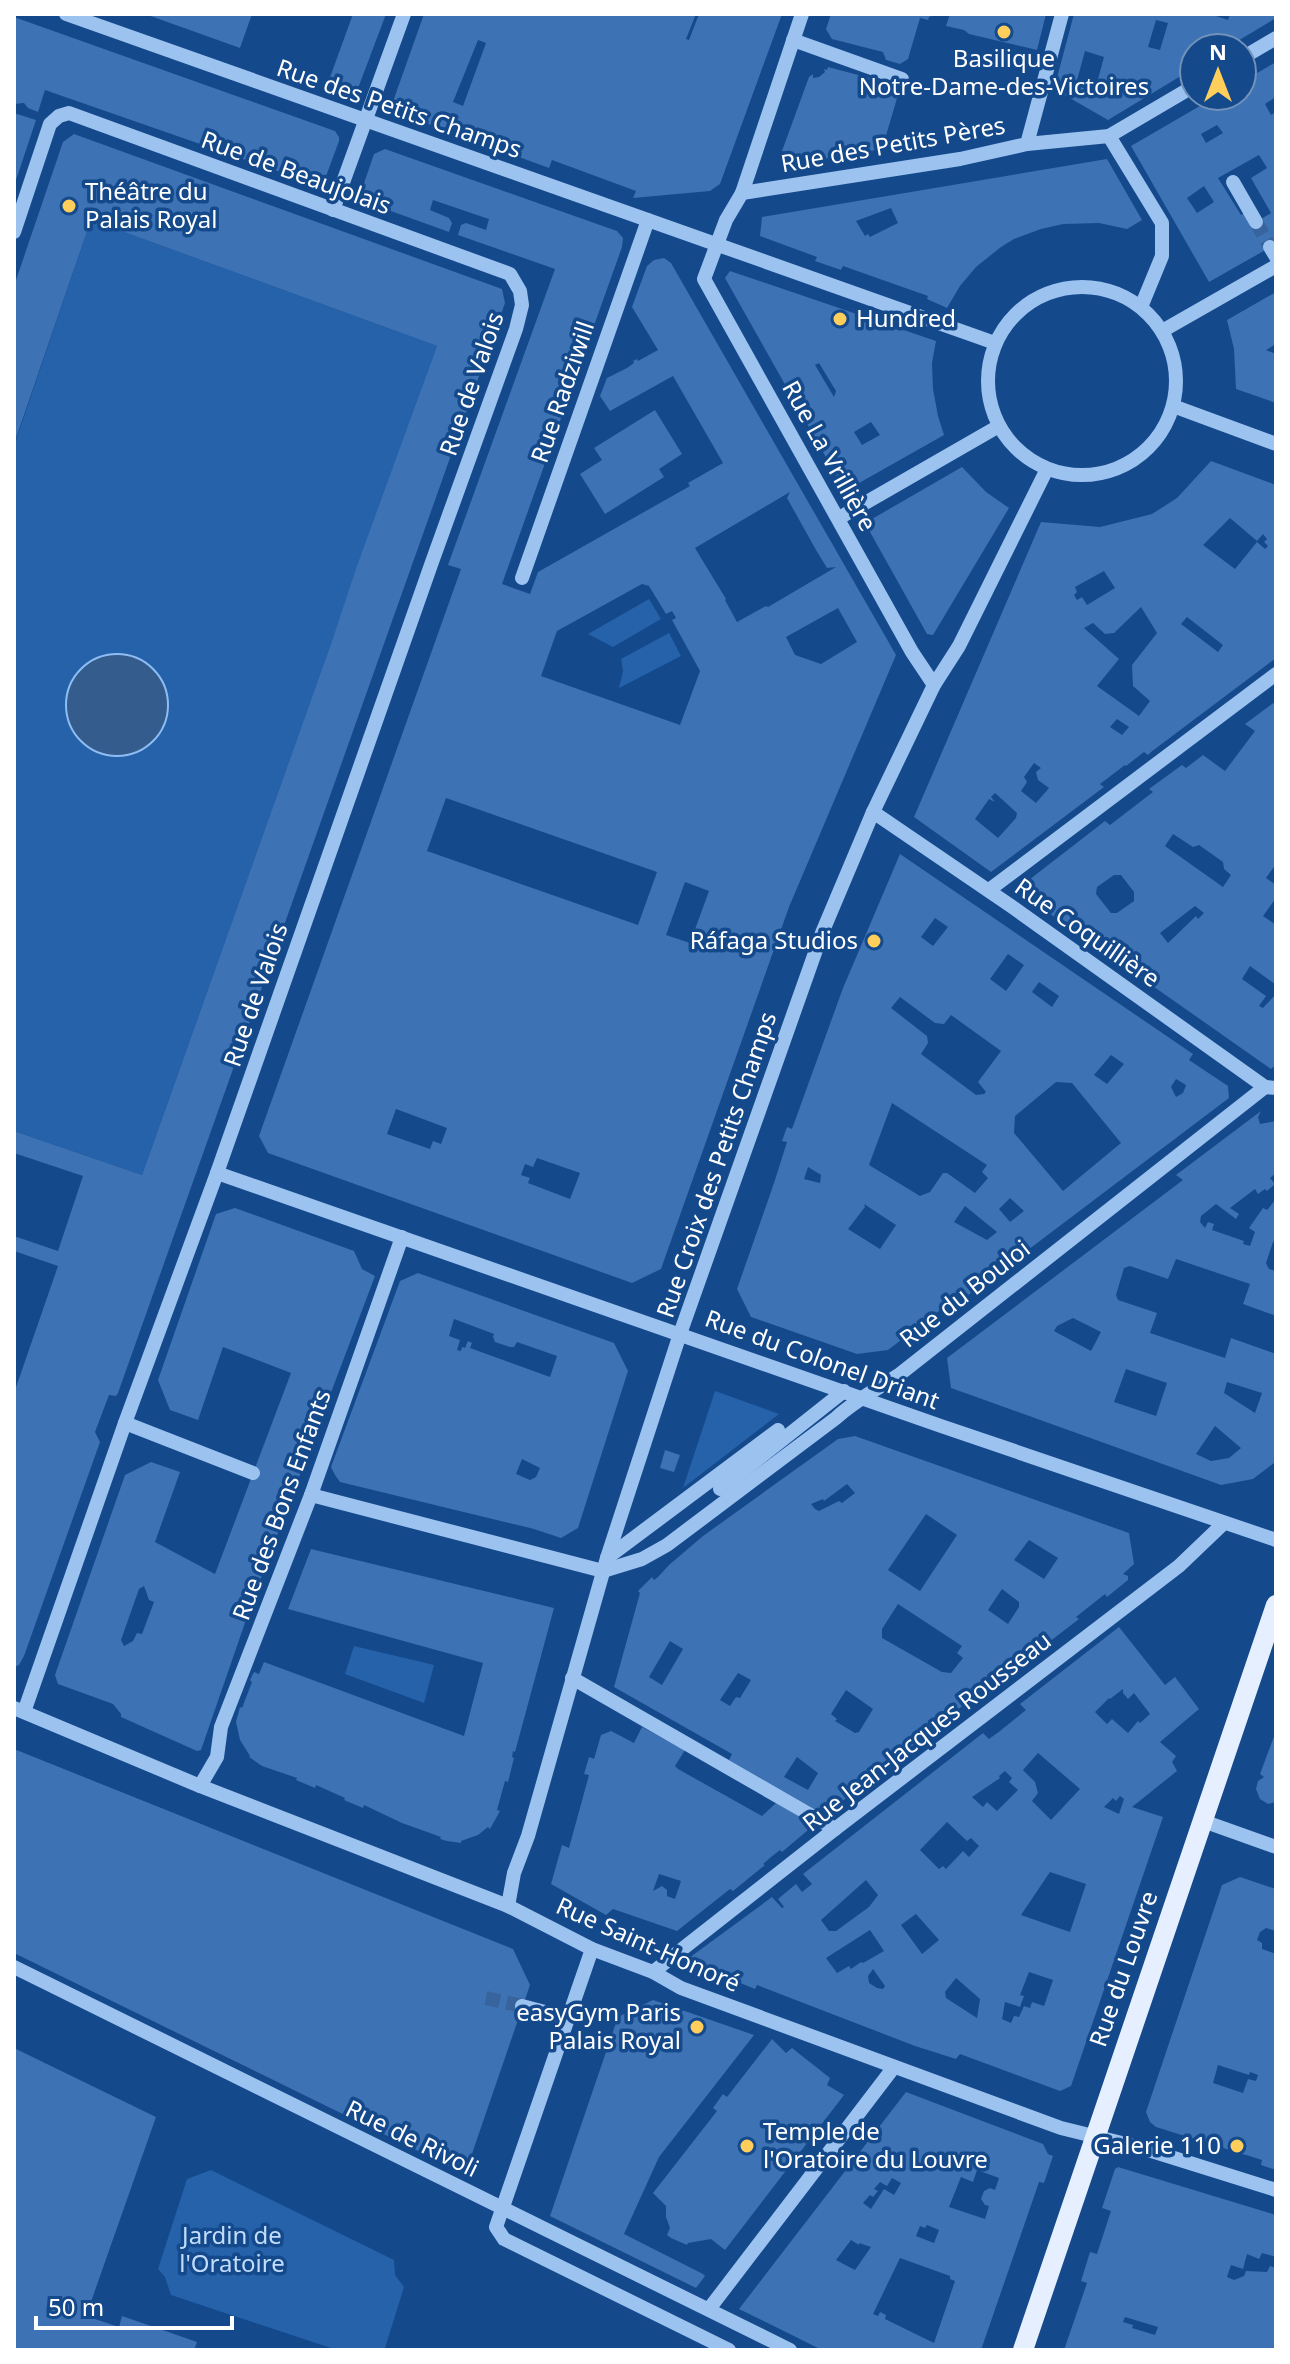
<svg xmlns="http://www.w3.org/2000/svg" width="1290" height="2364" viewBox="0 0 1290 2364" font-family="'Noto Sans',sans-serif">
<style>
.green{fill:#2662aa}
.water{fill:#345c8c;stroke:#8dbdf3;stroke-width:2}
.building{fill:#3d72b4;fill-rule:evenodd}
.lines{fill:none;stroke-linecap:round;stroke-linejoin:round}
.minor-tunnel{stroke:#37649c;stroke-width:14;stroke-dasharray:14 7;stroke-linecap:butt}
.minor{stroke:#9cc2f0;stroke-width:14}
.major{stroke:#e5efff;stroke-width:20}
.poi-dot{fill:#ffce5b;stroke:#14498b;stroke-width:3}
.labels{text-anchor:middle;stroke-width:7;stroke-linejoin:round;paint-order:stroke}
.poi-label{font-size:24px;fill:#fff;stroke:#14498b;text-anchor:start}
.street-label{font-size:24px;fill:#fff;stroke:#14498b}
.park-label{font-size:24px;fill:#c2ddfc;stroke:#14498b}
</style>
<rect width="100%" height="100%" fill="#14498b"/>
<g class="green">
<path d="M91,220L437,346L142,1175L14,1131V446Z"/>
<path d="M649,599L661,619L613,647L588,634Z"/>
<path d="M669,633L681,656L619,688L623,671L621,659Z"/>
<path d="M715,1391L779,1414L683,1488Z"/>
<path d="M354,1646L434,1665L424,1703L345,1674Z"/>
<path d="M211,2170L394,2260L395,2275L404,2287L385,2348L337,2350L171,2295L165,2277L158,2269L187,2179Z"/>
</g>
<circle class="water" cx="117" cy="705" r="51"/>
<g class="building">
<path d="M145,14H214L220,16V14H252L240,48Z"/>
<path d="M353,14H386L357,91L329,80Z"/>
<path d="M424,14H696L686,39L689,40L699,14H782L720,184L710,191L633,198L636,191L552,160L549,168L390,110ZM478,40L486,43L463,106L453,102Z"/>
<path d="M831,14H936L929,17L928,20L920,18L908,59L900,64L886,60L883,52L832,39L826,29Z"/>
<path d="M950,14H1046L1037,50L969,34L964,30L946,26Z"/>
<path d="M1074,14H1210L1228,20L1230,14H1276V18L1226,48H1194V68L1108,120L1054,89ZM1156,20L1168,23L1160,50L1148,47ZM1085,51L1104,57L1095,90L1076,84Z"/>
<path d="M14,17L335,131L339,137V141L325,179L317,184L312,183L45,90L38,112L28,108L24,103L14,104Z"/>
<path d="M1276,62V97L1265,104L1271,115L1276,112V244L1209,282L1131,146L1217,96H1242V82ZM1217,125L1223,133L1206,143L1201,134ZM1259,155L1267,168L1251,178L1271,213L1251,225L1244,213L1241,215L1218,178ZM1204,186L1214,202L1197,213L1187,198Z"/>
<path d="M828,67L892,84L898,95L882,149L793,164L791,156L782,151L809,77L813,74V78L819,77L825,72L824,69L827,70Z"/>
<path d="M14,113L36,120L15,183H14Z"/>
<path d="M74,134L502,289L505,303L118,1393L116,1396L109,1395L95,1432L100,1442L24,1656L19,1665L14,1667V1393L58,1266L14,1251V1236L58,1251L83,1176L14,1153V1131L142,1175L333,638L357,566L437,346L91,220L14,444V286L63,142Z"/>
<path d="M385,149L617,231L623,238L622,247L502,584L530,594L538,572L690,486L688,483L723,463L673,376L610,411L600,396L607,378L627,368L634,363L633,361L637,359L638,361L658,350L632,307L647,266L654,260L664,258L671,263L896,655L789,907L661,1269L632,1283L268,1153L259,1136L461,569L448,565L555,269L458,235L461,225L466,223L486,230L489,219L474,214L433,200L430,210L449,218L452,223L449,232L363,201L361,192L374,154ZM790,492L787,498L816,550L827,568L836,567L768,607L766,606L737,622L725,600L726,599L695,548ZM642,584L649,586L666,614L672,611L676,618L672,620L700,671L680,725L541,676L557,631ZM838,608L857,642L821,664L795,655L786,637ZM446,798L657,872L638,925L427,851ZM685,882L709,891L690,943L666,935ZM396,1109L447,1128L441,1144L433,1141L430,1149L387,1134ZM537,1158L580,1173L570,1199L528,1183L530,1178L521,1175L525,1164L533,1167Z"/>
<path d="M1107,159L1142,220L1127,229L1099,223L1063,224L1041,229L1014,239L1001,247L976,267L960,286L947,308L927,299L928,296L843,266L841,270L815,261L817,257L760,236L762,217ZM891,208L898,223L870,237L868,234L865,236L856,221Z"/>
<path d="M730,271L936,341L932,363L933,389L938,416L944,435L845,491L725,278ZM819,363L836,391L834,397L815,365ZM871,422L880,435L862,445L854,432Z"/>
<path d="M1276,292V344L1266,350L1276,354V403L1236,389L1234,349L1227,320Z"/>
<path d="M655,410L682,454L659,469L664,477L605,514L580,474L602,460L594,448Z"/>
<path d="M1211,461L1276,485V658L1151,752L1148,755L1144,752L1126,766L1125,765L1100,784L1104,787L991,872L914,817L1041,522L1100,527L1152,514L1177,498ZM1230,518L1257,541L1263,534L1267,539L1264,542L1268,546L1265,549L1257,542L1235,569L1203,545ZM1104,571L1115,588L1087,605L1082,597L1077,600L1074,595L1077,592L1075,587ZM1141,607L1157,633L1132,665L1133,686L1150,701L1139,716L1097,686L1119,659L1084,628L1093,623L1105,634L1114,633ZM1187,617L1223,645L1218,652L1181,624ZM1117,719L1129,727L1122,735L1110,727ZM1034,763L1041,768L1036,772L1038,780L1049,788L1036,803L1021,791L1027,782L1024,777ZM995,793L1017,813L1016,818L998,838L975,819L989,799L995,802L991,797Z"/>
<path d="M962,467L986,492L1009,508L933,635L927,634L865,523Z"/>
<path d="M1276,701V864L1266,878L1276,885V898L1263,916L1276,925V985L1250,966L1242,979L1266,996L1259,1006L1263,1008L1276,994V1065L1271,1069L1016,890L1105,821L1110,825L1153,792L1149,789L1182,765L1186,768L1203,755L1225,771L1255,731L1245,724ZM1173,834L1193,847L1199,845L1223,862L1224,869L1231,875L1223,887L1165,846ZM1114,875H1121L1134,892V901L1117,913H1111L1096,894L1097,887ZM1195,906L1204,913L1198,919L1196,916L1168,943L1160,933Z"/>
<path d="M900,854L1193,1054L1189,1060L1228,1086L1229,1098L951,1308L947,1305L888,1350L857,1354L751,1317L737,1289L774,1183L787,1142L782,1141L787,1127L792,1129L843,988ZM935,918L948,927L933,946L921,937ZM1008,954L1024,965L1006,991L990,979ZM1039,982L1059,996L1052,1007L1032,992ZM900,997L935,1023L944,1024L951,1015L1001,1051L978,1082L986,1092L984,1094L976,1095L921,1054L928,1043L927,1036L891,1008ZM1111,1055L1124,1064L1107,1084L1094,1075ZM1176,1079L1186,1085L1183,1093L1176,1097L1171,1087ZM1056,1082L1072,1083L1121,1143L1063,1191L1014,1133L1015,1116ZM892,1103L987,1165L982,1172L988,1178L975,1193L947,1173H943L930,1192L920,1196L869,1165ZM808,1167L821,1175L820,1183L804,1179ZM1010,1198L1024,1211L1010,1222L999,1209ZM864,1204L896,1225L880,1249L848,1229L865,1207ZM965,1206L997,1232L987,1240L954,1222Z"/>
<path d="M1261,1111L1258,1117L1260,1124L1276,1121V1173L1270,1178L1275,1184L1267,1191L1265,1189L1258,1194L1255,1189L1230,1208L1239,1214L1236,1219L1216,1204L1201,1216L1200,1222L1205,1228L1208,1222L1214,1224L1212,1230L1244,1241L1243,1244L1250,1246L1255,1232L1249,1228L1263,1208L1267,1210L1276,1199V1242H1273L1266,1263L1269,1269L1276,1271V1316L1243,1304L1250,1284L1176,1259L1168,1279L1130,1266L1124,1268L1116,1295L1118,1300L1157,1313L1150,1333L1225,1358L1231,1338L1276,1354V1460L1274,1463L1253,1479L1221,1485L951,1388L947,1358L1183,1180L1176,1175ZM1073,1318L1101,1332L1091,1351L1054,1331L1057,1326ZM1126,1369L1167,1383L1156,1416L1114,1402ZM1227,1382L1262,1393L1255,1413L1224,1393ZM1215,1426L1241,1448L1229,1458L1211,1461L1196,1454Z"/>
<path d="M235,1208L354,1251L362,1269L375,1276L256,1591L201,1750L197,1751L121,1717V1714L113,1704L58,1684L55,1675L125,1475L151,1462L180,1472L155,1542L215,1574L291,1373L223,1347L198,1420L170,1410L158,1380L216,1214ZM144,1586L149,1600L154,1602L142,1634L137,1633L133,1641L124,1646L121,1640L139,1589Z"/>
<path d="M418,1273L614,1343L628,1371L578,1528L561,1538L534,1529L340,1482L335,1475L331,1467L400,1281ZM454,1319L494,1334L493,1337L495,1342L510,1347H514L517,1342L557,1356L550,1377L470,1348L472,1343L468,1341L465,1348L462,1347L461,1351L457,1350L460,1340L449,1336ZM522,1459L540,1468L536,1477L530,1480L516,1474Z"/>
<path d="M855,1436L1129,1533L1134,1564L1123,1574L1128,1576V1580L1107,1597L1105,1594L1076,1617L1079,1619L996,1683L994,1681L825,1815L729,1760L732,1754L614,1687L640,1593L638,1591L652,1577L654,1580L658,1577L669,1565L703,1536L838,1439ZM847,1484L855,1493L842,1503L839,1501L819,1511L815,1509L811,1504L823,1499L824,1501ZM926,1514L957,1535L920,1591L888,1570ZM1029,1540L1058,1558L1044,1579L1014,1560ZM1002,1589L1019,1602V1607L1008,1624L988,1610ZM898,1604L962,1646L957,1653L963,1658L951,1673L942,1672L882,1638V1629ZM670,1641L683,1649L662,1685L649,1677ZM738,1673L751,1680L740,1698L736,1697L730,1706L720,1700ZM846,1690L873,1709L859,1732L855,1733L835,1721L837,1719L831,1714ZM797,1757L818,1773L808,1790L784,1777Z"/>
<path d="M665,1450L680,1455L674,1472L660,1468Z"/>
<path d="M311,1549L554,1608L515,1752L513,1751L512,1757L514,1758L508,1782L505,1781L497,1810L500,1811L490,1829L488,1827L478,1835L461,1841V1843L447,1841L440,1839L441,1837L402,1823L364,1805L363,1808L344,1800L345,1798L316,1785L315,1788L296,1780L297,1778L262,1766L249,1757L250,1756L240,1740L236,1722L240,1707L242,1708L252,1682L250,1680L254,1672L259,1674L264,1662L464,1736L483,1663L288,1609Z"/>
<path d="M1119,1627L1165,1685L1175,1677L1199,1709L1160,1742L1176,1756L1172,1762L1177,1771L1132,1807L1163,1817L1071,2086L1060,2091L960,2054L956,2059L915,2046L757,1985L755,1989L723,1976L725,1973L689,1958L772,1897L782,1908L784,1907L778,1899L796,1884L802,1892L812,1884L803,1874L983,1733L989,1739L1000,1731L1026,1710L1020,1704ZM1123,1689V1693L1128,1699L1134,1693L1150,1714L1140,1723L1138,1721L1128,1733L1112,1719L1107,1724L1095,1712L1109,1698L1110,1699ZM1038,1753L1080,1789L1051,1820L1032,1801L1038,1793L1035,1782L1023,1770ZM1005,1771L1012,1778L1009,1782L1018,1790L997,1811L987,1802L983,1807L972,1797L1000,1778L999,1776ZM1120,1796L1124,1799L1119,1814L1104,1807L1113,1798L1116,1801ZM947,1822L967,1841L971,1838L979,1846L969,1857L963,1851L946,1869L943,1866L939,1869L920,1850ZM1050,1872L1086,1884L1070,1932L1021,1915ZM866,1880L878,1895L869,1907L836,1931H829L821,1920ZM916,1914L939,1940L922,1954L901,1925ZM870,1930L884,1951L863,1963L861,1962L851,1969L849,1966L837,1973L826,1958ZM873,1969L885,1986L883,1989L877,1988L869,1983L868,1976ZM1029,1972L1053,1980L1044,2006L1032,2002L1030,2008L1024,2006L1019,2017L1014,2016L1011,2023L1002,2019L1005,2002L1020,2007L1024,1996L1020,1995ZM956,1978L980,1999L977,2018L946,1998L945,1992Z"/>
<path d="M642,1727L685,1750L675,1766L678,1769L762,1816L776,1803L814,1825L782,1852L780,1850L771,1857L763,1864L765,1865L733,1891L730,1889L677,1931L613,1909L606,1915L551,1884L562,1845L569,1848L589,1775L584,1774L589,1757L594,1759L601,1735L611,1731L634,1743ZM659,1874L681,1881L675,1899L667,1896V1890L662,1886L653,1891Z"/>
<path d="M1276,1731V1802L1268,1804L1260,1799L1256,1789L1258,1781L1264,1777L1260,1774Z"/>
<path d="M14,1749L513,1949L530,1985L465,2174L14,1953Z"/>
<path d="M1240,1877L1276,1889V1931L1266,1928L1260,1932L1257,1940L1262,1943V1949L1276,1954V2170L1261,2165L1262,2160L1156,2127L1150,2122L1146,2112L1222,1885ZM1218,2065L1249,2075L1250,2072L1258,2075L1256,2081L1248,2079L1243,2093L1213,2083Z"/>
<path d="M653,2000L754,2035L659,2157L624,2234L703,2274L705,2276L696,2288L550,2216L618,2017Z"/>
<path d="M772,2039L786,2053L792,2048L830,2078L827,2085L844,2095L725,2250L711,2239L688,2243L687,2245L671,2238L667,2235L670,2228L666,2217V2206L653,2193L717,2111L713,2108L723,2094L727,2097Z"/>
<path d="M14,2048L156,2117L86,2316L119,2327L122,2316L197,2342L194,2350H16L14,2343Z"/>
<path d="M906,2092L1043,2144L1048,2154L1053,2156L1044,2183L1039,2182L1038,2185L981,2350H822L739,2309ZM977,2170L999,2178L995,2190L990,2188L984,2191L981,2199L985,2205L989,2206L985,2219L949,2207L961,2177L973,2182ZM892,2178L901,2183L894,2195L884,2189L871,2209L863,2203L870,2195L873,2197L878,2191L874,2189L880,2182L887,2186ZM927,2225L939,2230L934,2243L916,2236L920,2226L925,2228ZM851,2240L859,2245V2243L871,2247L855,2270L836,2260ZM900,2258L950,2276V2279L955,2281L934,2343L885,2319L886,2315L880,2312L878,2316L873,2314Z"/>
<path d="M1118,2167L1276,2215V2257L1262,2253L1259,2259L1247,2254L1243,2269L1231,2265L1227,2277L1234,2280L1244,2276L1246,2271L1267,2272L1270,2266L1276,2268V2350H1064L1087,2283L1081,2281L1090,2252L1097,2254L1111,2211L1102,2208L1115,2169ZM1125,2317L1158,2327L1155,2335L1132,2328L1133,2325L1123,2322Z"/>
</g>
<g class="lines">
<g class="minor-tunnel">
<path d="M1256,222L1270,247"/>
<path d="M486,1998L522,2006"/>
</g>
<g class="minor">
<path d="M66,14L995,343"/>
<path d="M802,14L742,193L726,220L704,279L912,652L934,685"/>
<path d="M793,40L902,79"/>
<path d="M1242,58L1276,38"/>
<path d="M1109,136L1162,223V256L1141,307"/>
<path d="M1027,144L1062,14"/>
<path d="M1233,182L1256,222"/>
<path d="M742,193L960,159L1027,144L1109,136L1194,86"/>
<path d="M333,210L404,14"/>
<path d="M14,232L50,124L59,116L69,113L510,274L520,291L522,305L516,329L432,562L217,1173L125,1423L24,1712"/>
<path d="M1270,247L1276,257"/>
<circle cx="1082" cy="381" r="94"/>
<path d="M1162,331L1276,266"/>
<path d="M1173,406L1276,444"/>
<path d="M839,518L999,426"/>
<path d="M522,578L648,220"/>
<path d="M873,812L1011,906L1265,1087L1276,1088"/>
<path d="M989,890L1276,674"/>
<path d="M217,1173L941,1426L1276,1540"/>
<path d="M125,1423L253,1473"/>
<path d="M720,1489L844,1391"/>
<path d="M311,1495L603,1571"/>
<path d="M607,1558L778,1430"/>
<path d="M603,1571L642,1559L667,1545L836,1418C855,1400 879,1388 900,1374L1265,1087"/>
<path d="M572,1678L835,1829"/>
<path d="M14,1708L200,1786L508,1906L592,1949L653,1972L681,1988L1061,2128L1142,2148L1276,2190"/>
<path d="M200,1786L217,1757L221,1727L311,1495L402,1237"/>
<path d="M1203,1821L1276,1847"/>
<path d="M508,1906L514,1873L528,1836L607,1558L680,1334L822,933L873,812L934,685L959,646L1047,469"/>
<path d="M592,1949L496,2227L504,2239L729,2350"/>
<path d="M14,1967L790,2350"/>
<path d="M653,1972L835,1829L1179,1566L1224,1523"/>
<path d="M522,2006L568,2018"/>
<path d="M709,2309L894,2067"/>
</g>
<path class="major" d="M1023,2350L1276,1605"/>
</g>
<g class="poi-dot">
<circle cx="1004" cy="32" r="8"/>
<circle cx="69" cy="206" r="8"/>
<circle cx="840" cy="319" r="8"/>
<circle cx="874" cy="941" r="8"/>
<circle cx="697" cy="2027" r="8"/>
<circle cx="747" cy="2146" r="8"/>
<circle cx="1237" cy="2146" r="8"/>
</g>
<g class="labels">
<g class="poi-label">
<text x="1004" y="67" text-anchor="middle">Basilique<tspan x="1004" dy="28">Notre-Dame-des-Victoires</tspan></text>
<text x="85" y="200">Théâtre du<tspan x="85" dy="28">Palais Royal</tspan></text>
<text x="856" y="327">Hundred</text>
<text x="858" y="949" text-anchor="end">Ráfaga Studios</text>
<text x="681" y="2021" text-anchor="end">easyGym Paris<tspan x="681" dy="28">Palais Royal</tspan></text>
<text x="763" y="2140">Temple de<tspan x="763" dy="28">l'Oratoire du Louvre</tspan></text>
<text x="1221" y="2154" text-anchor="end">Galerie 110</text>
</g>
<g class="street-label">
<text transform="translate(399 109) rotate(19)" y="8">Rue des Petits Champs</text>
<text transform="translate(893 145) rotate(-10)" y="8">Rue des Petits Pères</text>
<text transform="translate(296 173) rotate(20)" y="8">Rue de Beaujolais</text>
<text transform="translate(472 384) rotate(-71)" y="8">Rue de Valois</text>
<text transform="translate(563 392) rotate(-71)" y="8">Rue Radziwill</text>
<text transform="translate(829 456) rotate(61)" y="8">Rue La Vrillière</text>
<text transform="translate(1087 933) rotate(35)" y="8">Rue Coquillière</text>
<text transform="translate(256 995) rotate(-71)" y="8">Rue de Valois</text>
<text transform="translate(717 1165) rotate(-71)" y="8">Rue Croix des Petits Champs</text>
<text transform="translate(965 1294) rotate(-38)" y="8">Rue du Bouloi</text>
<text transform="translate(822 1360) rotate(20)" y="8">Rue du Colonel Driant</text>
<text transform="translate(282 1505) rotate(-70)" y="8">Rue des Bons Enfants</text>
<text transform="translate(927 1732) rotate(-38)" y="8">Rue Jean-Jacques Rousseau</text>
<text transform="translate(648 1945) rotate(24)" y="8">Rue Saint-Honoré</text>
<text transform="translate(1124 1969) rotate(-71)" y="8">Rue du Louvre</text>
<text transform="translate(412 2139) rotate(26)" y="8">Rue de Rivoli</text>
</g>
<g class="park-label">
<text x="232" y="2244">Jardin de<tspan x="232" dy="28">l'Oratoire</tspan></text>
</g>
</g>
<rect width="1290" height="2364" fill="none" stroke="#ffffff" stroke-width="32"/>
<g transform="translate(1218 72)"><circle r="38" fill="#14498b" stroke="#7292b9" stroke-width="2"/>
<path d="M0-6L14 30L0 20L-14 30Z" fill="#ffce5b"/>
<text y="-12" font-size="22" font-weight="bold" text-anchor="middle" fill="#ffffff">N</text>
</g>
<path d="M36 2316v12h196v-12" fill="none" stroke="#ffffff" stroke-width="4"/>
<text x="48" y="2316" font-size="24" fill="#ffffff" stroke="#14498b" stroke-width="6" paint-order="stroke">50 m</text>
</svg>
